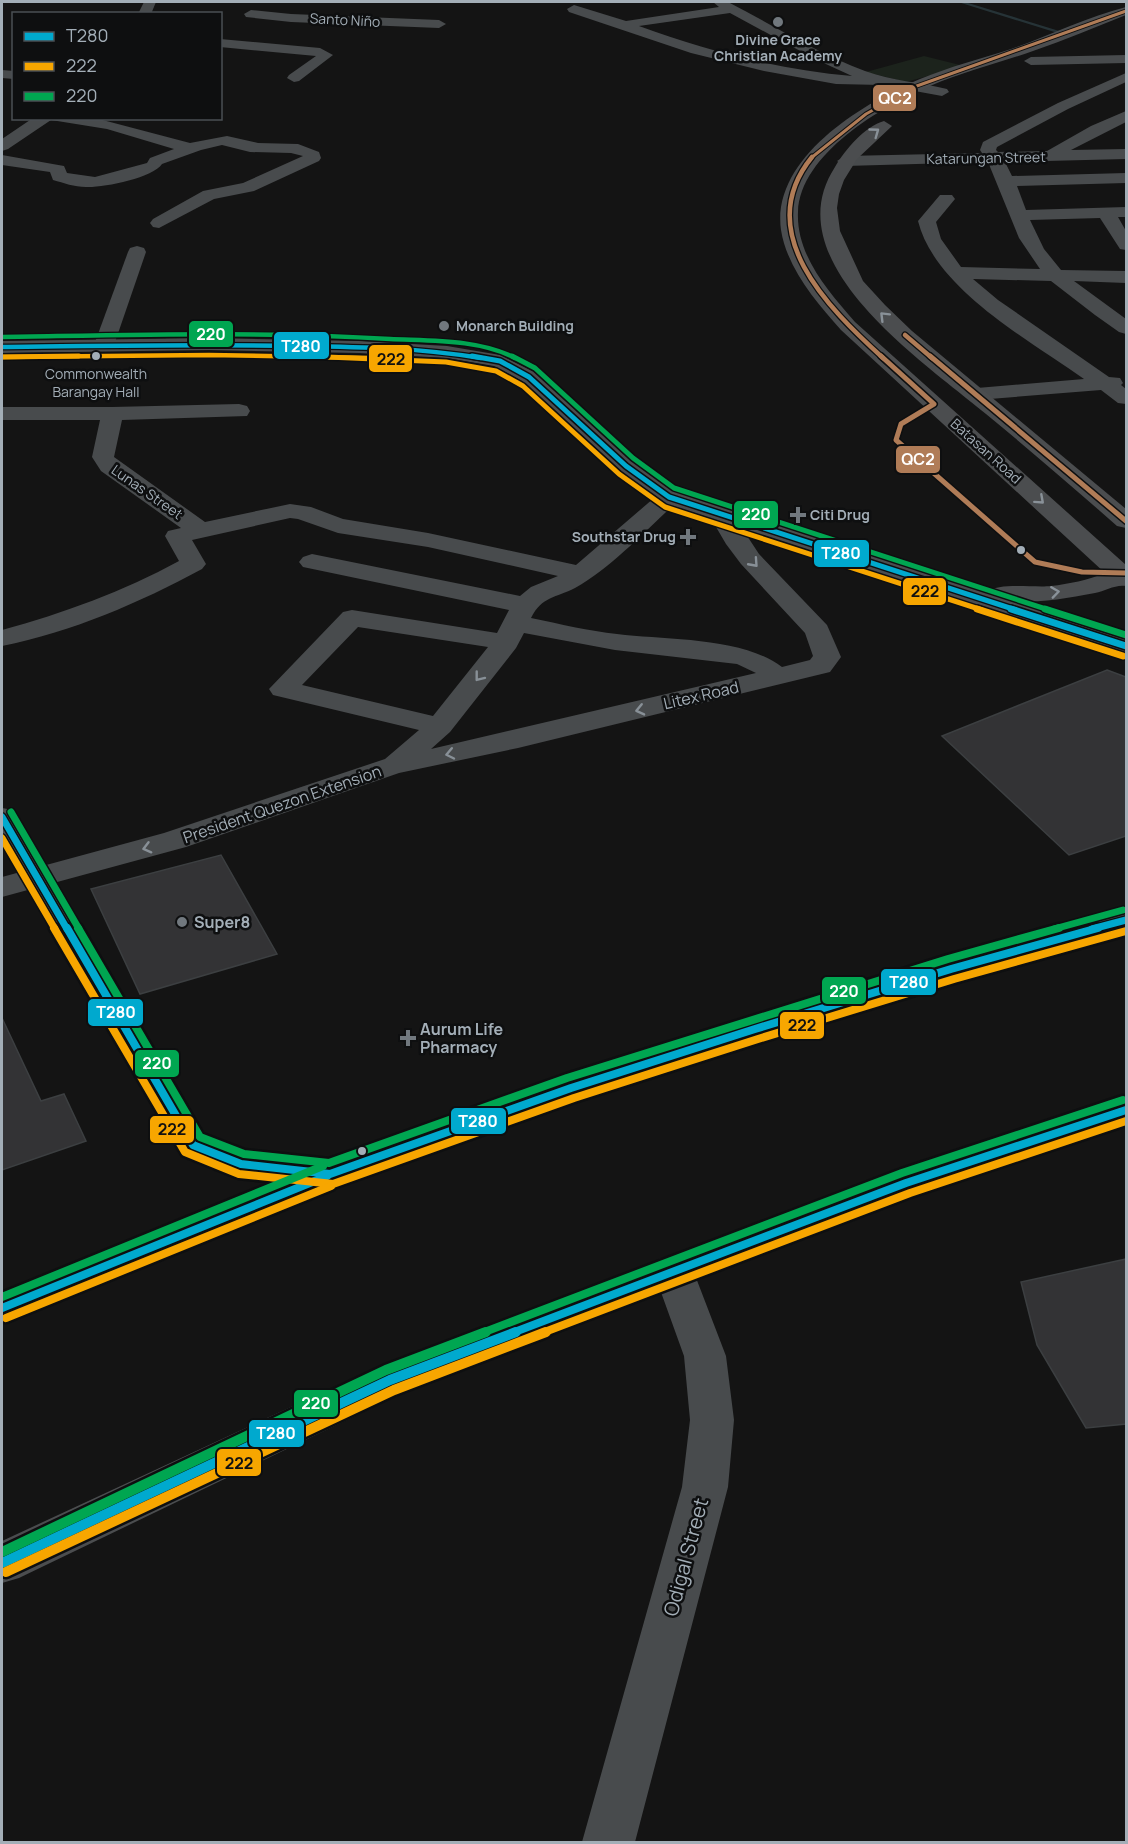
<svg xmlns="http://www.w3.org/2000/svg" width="1128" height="1844" viewBox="0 0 1128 1844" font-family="Manrope,sans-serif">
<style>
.green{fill:#1c231c}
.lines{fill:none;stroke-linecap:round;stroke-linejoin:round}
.stream{fill:#263337;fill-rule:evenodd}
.building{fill:#333335;stroke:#3c3f41;stroke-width:1.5}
.minor{fill:#484b4d;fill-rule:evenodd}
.major{fill:#4b4d4f;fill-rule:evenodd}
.bus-1-far4-casing{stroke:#0e0f10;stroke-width:7}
.bus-1-far3-casing{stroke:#0e0f10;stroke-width:8}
.bus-1-far2-casing{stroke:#0e0f10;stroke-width:10}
.bus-1-far1-casing{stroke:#0e0f10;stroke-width:13}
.bus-1-casing{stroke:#0e0f10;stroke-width:15}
.bus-2-far4-casing{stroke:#0e0f10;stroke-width:7}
.bus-2-far3-casing{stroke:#0e0f10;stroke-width:8}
.bus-2-far2-casing{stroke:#0e0f10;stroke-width:10}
.bus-2-far1-casing{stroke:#0e0f10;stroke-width:13}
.bus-2-casing{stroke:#0e0f10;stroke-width:15}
.bus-3-far4-casing{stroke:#0e0f10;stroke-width:7}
.bus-3-far3-casing{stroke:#0e0f10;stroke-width:8}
.bus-3-far2-casing{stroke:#0e0f10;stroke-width:10}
.bus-3-far1-casing{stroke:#0e0f10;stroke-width:13}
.bus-3-casing{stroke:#0e0f10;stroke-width:15}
.bus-4-far2-casing{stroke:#0e0f10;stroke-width:5}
.bus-4-far1-casing{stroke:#0e0f10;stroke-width:7}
.bus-4-casing{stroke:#0e0f10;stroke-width:8}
.bus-1-far4{stroke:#00a9ce;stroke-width:4.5}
.bus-1-far3{stroke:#00a9ce;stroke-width:5}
.bus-1-far2{stroke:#00a9ce;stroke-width:7}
.bus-1-far1{stroke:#00a9ce;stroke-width:8}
.bus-1{stroke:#00a9ce;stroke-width:10}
.bus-2-far4{stroke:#f7a600;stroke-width:4.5}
.bus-2-far3{stroke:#f7a600;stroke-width:5}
.bus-2-far2{stroke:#f7a600;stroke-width:7}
.bus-2-far1{stroke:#f7a600;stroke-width:8}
.bus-2{stroke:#f7a600;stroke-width:10}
.bus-3-far4{stroke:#00a651;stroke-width:4.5}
.bus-3-far3{stroke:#00a651;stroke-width:5}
.bus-3-far2{stroke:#00a651;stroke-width:7}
.bus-3-far1{stroke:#00a651;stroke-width:8}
.bus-3{stroke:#00a651;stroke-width:10}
.bus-4-far2{stroke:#b07c57;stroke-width:3}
.bus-4-far1{stroke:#b07c57;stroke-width:4.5}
.bus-4{stroke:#b07c57;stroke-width:5}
.oneway{stroke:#899198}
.oneway2{stroke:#889097}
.poi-dot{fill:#71787e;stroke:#0e0f10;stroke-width:2}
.bus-dot{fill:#a3aeb7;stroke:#0e0f10;stroke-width:2}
.labels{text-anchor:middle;stroke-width:5;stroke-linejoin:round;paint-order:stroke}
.far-street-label{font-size:14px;fill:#a3aeb7;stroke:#0e0f10}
.far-poi-label{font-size:14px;font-weight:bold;fill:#a3aeb7;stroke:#0e0f10;text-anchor:start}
.bus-label{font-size:14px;fill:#a3aeb7;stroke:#0e0f10}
.street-label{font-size:16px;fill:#a3aeb7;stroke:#0e0f10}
.poi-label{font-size:16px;font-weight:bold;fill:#a3aeb7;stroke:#0e0f10;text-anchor:start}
.near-street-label{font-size:20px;fill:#a3aeb7;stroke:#0e0f10}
.line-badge{stroke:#0e0f10;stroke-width:2}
.badge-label{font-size:16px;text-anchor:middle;font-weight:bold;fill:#fff}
.pale-badge-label{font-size:16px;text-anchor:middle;font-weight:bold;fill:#111}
</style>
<rect width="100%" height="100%" fill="#141414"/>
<path class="green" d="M924,56L964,66L906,82L866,72Z"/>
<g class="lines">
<path class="stream" d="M958,2H965L1069,34L1064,35Z"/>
</g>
<g class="building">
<path d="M1107,670L1126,677V836L1069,855L942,736Z"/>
<path d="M221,855L277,954L140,994L91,889Z"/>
<path d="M2,1018L41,1101L64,1094L86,1141L2,1170Z"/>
<path d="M1126,1259V1424L1086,1428L1037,1345L1021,1282Z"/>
</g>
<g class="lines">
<g class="minor">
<path d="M144,2H156L151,14H138Z"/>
<path d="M713,2H728C773,25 817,53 865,71C892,81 920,82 947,89L949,92L942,96L882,85L836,84L764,71L691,53L569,12L567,9L574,5L626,21L719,7ZM730,13L815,59L852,76C779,70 708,51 639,26Z"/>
<path d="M251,10L291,14L439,20L446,24L439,28L291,22L246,17L244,14Z"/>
<path d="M220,39L320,48L333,55L299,81L294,82L287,78L289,75L316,56L220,47Z"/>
<path d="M1126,55V63L1031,65L1024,61L1031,57Z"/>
<path d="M2,70L14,71V79L2,78Z"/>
<path d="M1126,73V82L1068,109L997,147L996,150L998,152L1047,151L1091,126L1126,111V122L1071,150L1126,149V159L1005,162L1012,176L1126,173V183L1017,186L1026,210L1126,207V217H1118L1126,231V250L1120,249L1100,218L1030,220L1044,249L1061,270L1126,271V283L1074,281L1126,319V334L1119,332L1095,315L1051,281L973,279L998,300L1109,377L1120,378L1123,383L1121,385L1126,389V404L1118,403L1101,390L977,400L969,399L966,394L969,389L977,388L1084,379C1029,340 935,289 918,221L940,195H952L955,199L936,222L941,239L961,267L1040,269L1019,238L988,162L845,166L837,161L845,156L982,153L980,150L983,142L1058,103Z"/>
<path d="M33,118H95L190,143L227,136L258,143L298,144L319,152L321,158L319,161L254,191L214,199L159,228L153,227L150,223L153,219L203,191L243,183L303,156L291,153L250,152L222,145L201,150L162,164C153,178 102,188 86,187C74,187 64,183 53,180L50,172L2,165V155L64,166L67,173L95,177L147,163L150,158L174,149L107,129L51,120L8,149L2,151V139Z"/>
<path d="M137,246L144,248L146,252L114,345L111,349H97L94,345L128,252L130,248Z"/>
<path d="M239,404L247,406L250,411L247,416L122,420L114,457L205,522L290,504L311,507L343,519L428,533L576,565L661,492L669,490L677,492L681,497L677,502C647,529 610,569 575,588C556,598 542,596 531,618C560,624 589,631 617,634C666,640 743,637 782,667L810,660L813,656L805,633L741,564L726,544L709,515L712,510L721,508L730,510L759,554L827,625L841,657L830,672L518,748L399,773L186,847L2,897V877L164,833L385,759L419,730L273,695L269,689L343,612L352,610L497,633L509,610L303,567L299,562L303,557L312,554L520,596L531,587L558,576L428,547L338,533L298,519L290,518L192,540L206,564L202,569C139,603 72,632 2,646V630C64,613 122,592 179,561L165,536L168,531L181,528L101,471L92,457L100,420H2V407H112ZM358,627L488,647L433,716L302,685ZM524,633L615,650L737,664L756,673L431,749L450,732L516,648Z"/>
<path d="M673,1255L687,1259L693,1270L726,1356L734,1420L728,1487L635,1842H582L682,1487L690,1420L684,1356L653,1270L659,1259Z"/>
</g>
<g class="major">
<path d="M1126,7V15C1095,27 1065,40 1033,51C999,63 963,72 930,86C882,106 800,154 798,212C796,255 828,291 855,322L1126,565V586C1116,584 1105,591 1095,593C1069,598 1045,602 1018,602L1126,637V654L661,502L618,471L522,381L494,366L447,358L359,353L209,350L2,353V341L209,338L359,341L447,346L500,355L536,373L634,461L677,492L987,592C998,582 1035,588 1051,586C1069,584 1088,580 1105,573L841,330C816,302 787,268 781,230C771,158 863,103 920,79C949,67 980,59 1011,49C1049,36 1087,17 1126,7Z"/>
<path d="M884,121L892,126L857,159L844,180L839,194L837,208L840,231L863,281L885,305L912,331L1126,509V528L1117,526C1074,488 1031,451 986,414C924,362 773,262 835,167C845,150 865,126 884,121Z"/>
<path d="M2,808L13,810L17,817L206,1136L246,1151L327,1161L558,1079L939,961L1126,910V930L963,977L584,1097L344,1184L2,1324V1291L273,1182L241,1178L180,1154L2,845Z"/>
<path d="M1126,1097V1123L920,1193L405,1392L19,1578L2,1583V1541L375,1368L892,1173Z"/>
</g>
<g class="bus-1-far4-casing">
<path id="bus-1-far4" d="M2,347C101,346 200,344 299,346C360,347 421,348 481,358"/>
</g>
<g class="bus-1-far3-casing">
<path id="bus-1-far3" d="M472,356L500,361L529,377L626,466L669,497L1016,610"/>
</g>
<g class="bus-1-far2-casing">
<g id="bus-1-far2">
<path d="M1011,609L1126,646"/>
<path d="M2,817L67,929"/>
<path d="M1092,929L1126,920"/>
</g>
</g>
<g class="bus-1-far1-casing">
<g id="bus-1-far1">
<path d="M67,928L193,1145L241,1164L330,1174L571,1088L755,1029L951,969L1098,928"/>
<path d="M2,1308L327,1176"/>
<path d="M512,1333L906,1183L1126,1110"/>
</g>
</g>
<g class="bus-1-casing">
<path id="bus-1" d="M2,1563L390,1380L516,1332"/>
</g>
<g class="bus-2-far4-casing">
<path id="bus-2-far4" d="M2,357L209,355L372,358"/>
</g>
<g class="bus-2-far3-casing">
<g id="bus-2-far3">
<path d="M303,356L446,362L496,371L523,386L619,474L665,507L982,610"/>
<path d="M2,357L79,356"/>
</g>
</g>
<g class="bus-2-far2-casing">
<g id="bus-2-far2">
<path d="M977,609L1123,656"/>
<path d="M2,838L55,929"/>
</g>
</g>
<g class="bus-2-far1-casing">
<g id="bus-2-far1">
<path d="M54,928L185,1152L239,1174L333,1184L574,1098L758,1039L954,979L1126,931"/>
<path d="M6,1318L331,1186"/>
<path d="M542,1333L910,1193L1126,1121"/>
</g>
</g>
<g class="bus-2-casing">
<path id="bus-2" d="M6,1572L394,1390L546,1332"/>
</g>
<g class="bus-3-far4-casing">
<path id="bus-3-far4" d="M2,337C131,335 261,331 390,339C430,341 479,339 515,358"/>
</g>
<g class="bus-3-far3-casing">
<path id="bus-3-far3" d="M512,356L535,368L633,458L674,488L1049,610"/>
</g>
<g class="bus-3-far2-casing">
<g id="bus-3-far2">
<path d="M1045,609L1126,635"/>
<path d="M11,812L79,929"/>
<path d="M1054,929L1123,910"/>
</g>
</g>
<g class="bus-3-far1-casing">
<g id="bus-3-far1">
<path d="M78,928L200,1137L244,1154L329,1163L567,1078L948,959L1059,928"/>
<path d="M2,1297L323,1166"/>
<path d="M482,1333L902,1173L1123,1100"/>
</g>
</g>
<g class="bus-3-casing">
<path id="bus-3" d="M2,1552L386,1370L486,1332"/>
</g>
<g class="bus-4-far2-casing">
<path id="bus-4-far2" d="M811,158L866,114L914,87L1126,11"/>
</g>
<g class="bus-4-far1-casing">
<g id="bus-4-far1">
<path d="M812,157C751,232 828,308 883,358"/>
<path d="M905,335L932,358"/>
</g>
</g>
<g class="bus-4-casing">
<g id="bus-4">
<path d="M881,356L934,404L901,424L896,440L1035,562L1082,572L1126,573"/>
<path d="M930,356L1126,521"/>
</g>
</g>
<use href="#bus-1-far4" class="bus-1-far4"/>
<use href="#bus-1-far3" class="bus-1-far3"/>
<use href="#bus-1-far2" class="bus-1-far2"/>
<use href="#bus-1-far1" class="bus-1-far1"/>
<use href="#bus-1" class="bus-1"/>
<use href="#bus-2-far4" class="bus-2-far4"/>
<use href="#bus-2-far3" class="bus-2-far3"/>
<use href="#bus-2-far2" class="bus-2-far2"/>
<use href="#bus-2-far1" class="bus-2-far1"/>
<use href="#bus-2" class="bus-2"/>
<use href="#bus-3-far4" class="bus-3-far4"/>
<use href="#bus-3-far3" class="bus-3-far3"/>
<use href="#bus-3-far2" class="bus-3-far2"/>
<use href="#bus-3-far1" class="bus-3-far1"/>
<use href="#bus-3" class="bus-3"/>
<use href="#bus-4-far2" class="bus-4-far2"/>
<use href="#bus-4-far1" class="bus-4-far1"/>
<use href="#bus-4" class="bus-4"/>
</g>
<defs><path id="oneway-chevron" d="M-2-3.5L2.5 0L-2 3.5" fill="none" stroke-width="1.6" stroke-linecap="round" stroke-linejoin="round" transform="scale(1.5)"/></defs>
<g class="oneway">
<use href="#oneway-chevron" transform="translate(875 132) rotate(-36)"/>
<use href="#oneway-chevron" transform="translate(884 316) rotate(-135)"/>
<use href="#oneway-chevron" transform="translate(1040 500) rotate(42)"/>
<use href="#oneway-chevron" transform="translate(1055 592) rotate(-8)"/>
</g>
<g class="oneway2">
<use href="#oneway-chevron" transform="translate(754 563) rotate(48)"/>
<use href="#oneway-chevron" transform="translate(479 677) rotate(128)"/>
<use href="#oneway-chevron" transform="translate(640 710) rotate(167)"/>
<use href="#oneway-chevron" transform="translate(450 754) rotate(168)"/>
<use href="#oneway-chevron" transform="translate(147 848) rotate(165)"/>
</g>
<g class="poi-dot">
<circle cx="778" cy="22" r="6"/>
<circle cx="444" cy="326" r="6"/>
<path d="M795 506h6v6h6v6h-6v6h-6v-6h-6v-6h6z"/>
<path d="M685 528h6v6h6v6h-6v6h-6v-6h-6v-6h6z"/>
<circle cx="182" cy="922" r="6"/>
<path d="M405 1029h6v6h6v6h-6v6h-6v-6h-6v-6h6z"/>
</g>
<g class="bus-dot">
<circle cx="96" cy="356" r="5"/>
<circle cx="1021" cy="550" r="5"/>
<circle cx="362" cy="1151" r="5"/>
</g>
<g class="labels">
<g class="far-street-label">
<text transform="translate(345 20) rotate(3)" y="5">Santo Niño</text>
<text transform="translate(986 158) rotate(-1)" y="5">Katarungan Street</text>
<text transform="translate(986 451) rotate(42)" y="5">Batasan Road</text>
<text transform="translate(147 492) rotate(35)" y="5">Lunas Street</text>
</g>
<g class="far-poi-label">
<text x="778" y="45" text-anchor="middle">Divine Grace<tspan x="778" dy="16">Christian Academy</tspan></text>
<text x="456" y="331">Monarch Building</text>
<text x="810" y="520">Citi Drug</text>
<text x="676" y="542" text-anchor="end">Southstar Drug</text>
</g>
<g class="bus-label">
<text x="96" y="379">Commonwealth<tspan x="96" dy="18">Barangay Hall</tspan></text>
</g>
<g class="street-label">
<text transform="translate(701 695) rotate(-13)" y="6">Litex Road</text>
<text transform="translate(282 804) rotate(-19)" y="6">President Quezon Extension</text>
</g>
<g class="poi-label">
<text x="194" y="928">Super8</text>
<text x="420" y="1035">Aurum Life<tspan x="420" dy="18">Pharmacy</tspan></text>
</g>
<g class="near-street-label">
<text transform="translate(686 1557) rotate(-75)" y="7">Odigal Street</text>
</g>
</g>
<g class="line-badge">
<rect x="872" y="84" width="45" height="28" rx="6" fill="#b07c57"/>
<rect x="188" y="320" width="46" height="28" rx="6" fill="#00a651"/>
<rect x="273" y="331" width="57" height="29" rx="6" fill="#00a9ce"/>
<rect x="368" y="344" width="45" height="29" rx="6" fill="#f7a600"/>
<rect x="895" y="445" width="46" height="29" rx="6" fill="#b07c57"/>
<rect x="733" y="500" width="46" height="29" rx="6" fill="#00a651"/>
<rect x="813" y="539" width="57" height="29" rx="6" fill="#00a9ce"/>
<rect x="902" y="577" width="45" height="29" rx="6" fill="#f7a600"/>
<rect x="880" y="968" width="57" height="28" rx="6" fill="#00a9ce"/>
<rect x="821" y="976" width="46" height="29" rx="6" fill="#00a651"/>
<rect x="87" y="998" width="57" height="29" rx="6" fill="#00a9ce"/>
<rect x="779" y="1011" width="46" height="29" rx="6" fill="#f7a600"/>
<rect x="134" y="1049" width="46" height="29" rx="6" fill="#00a651"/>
<rect x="450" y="1107" width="57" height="28" rx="6" fill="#00a9ce"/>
<rect x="149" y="1115" width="46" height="29" rx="6" fill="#f7a600"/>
<rect x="293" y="1389" width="46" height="29" rx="6" fill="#00a651"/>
<rect x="248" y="1419" width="57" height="29" rx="6" fill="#00a9ce"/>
<rect x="216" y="1448" width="46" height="29" rx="6" fill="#f7a600"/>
</g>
<g class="badge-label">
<text x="895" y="104">QC2</text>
<text x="211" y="340">220</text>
<text x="301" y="352">T280</text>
<text x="918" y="465">QC2</text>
<text x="756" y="520">220</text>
<text x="841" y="559">T280</text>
<text x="909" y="988">T280</text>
<text x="844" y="997">220</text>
<text x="116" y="1018">T280</text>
<text x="157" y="1069">220</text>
<text x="478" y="1127">T280</text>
<text x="316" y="1409">220</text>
<text x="276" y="1439">T280</text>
</g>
<g class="pale-badge-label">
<text x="391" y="365">222</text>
<text x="925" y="597">222</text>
<text x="802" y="1031">222</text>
<text x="172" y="1135">222</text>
<text x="239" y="1469">222</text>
</g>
<rect width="1128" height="1844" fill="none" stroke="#a3aeb7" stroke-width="6"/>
<rect x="12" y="12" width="210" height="108" fill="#0e0f10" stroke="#4a4f53" stroke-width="1.5"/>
<rect x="24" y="32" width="30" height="9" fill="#00a9ce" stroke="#4a4f53" stroke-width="1.5"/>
<text x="66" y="42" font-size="18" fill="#a3aeb7">T280</text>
<rect x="24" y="62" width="30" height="9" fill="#f7a600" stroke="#4a4f53" stroke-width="1.5"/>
<text x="66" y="72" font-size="18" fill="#a3aeb7">222</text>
<rect x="24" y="92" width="30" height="9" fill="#00a651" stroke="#4a4f53" stroke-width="1.5"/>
<text x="66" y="102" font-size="18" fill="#a3aeb7">220</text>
</svg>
